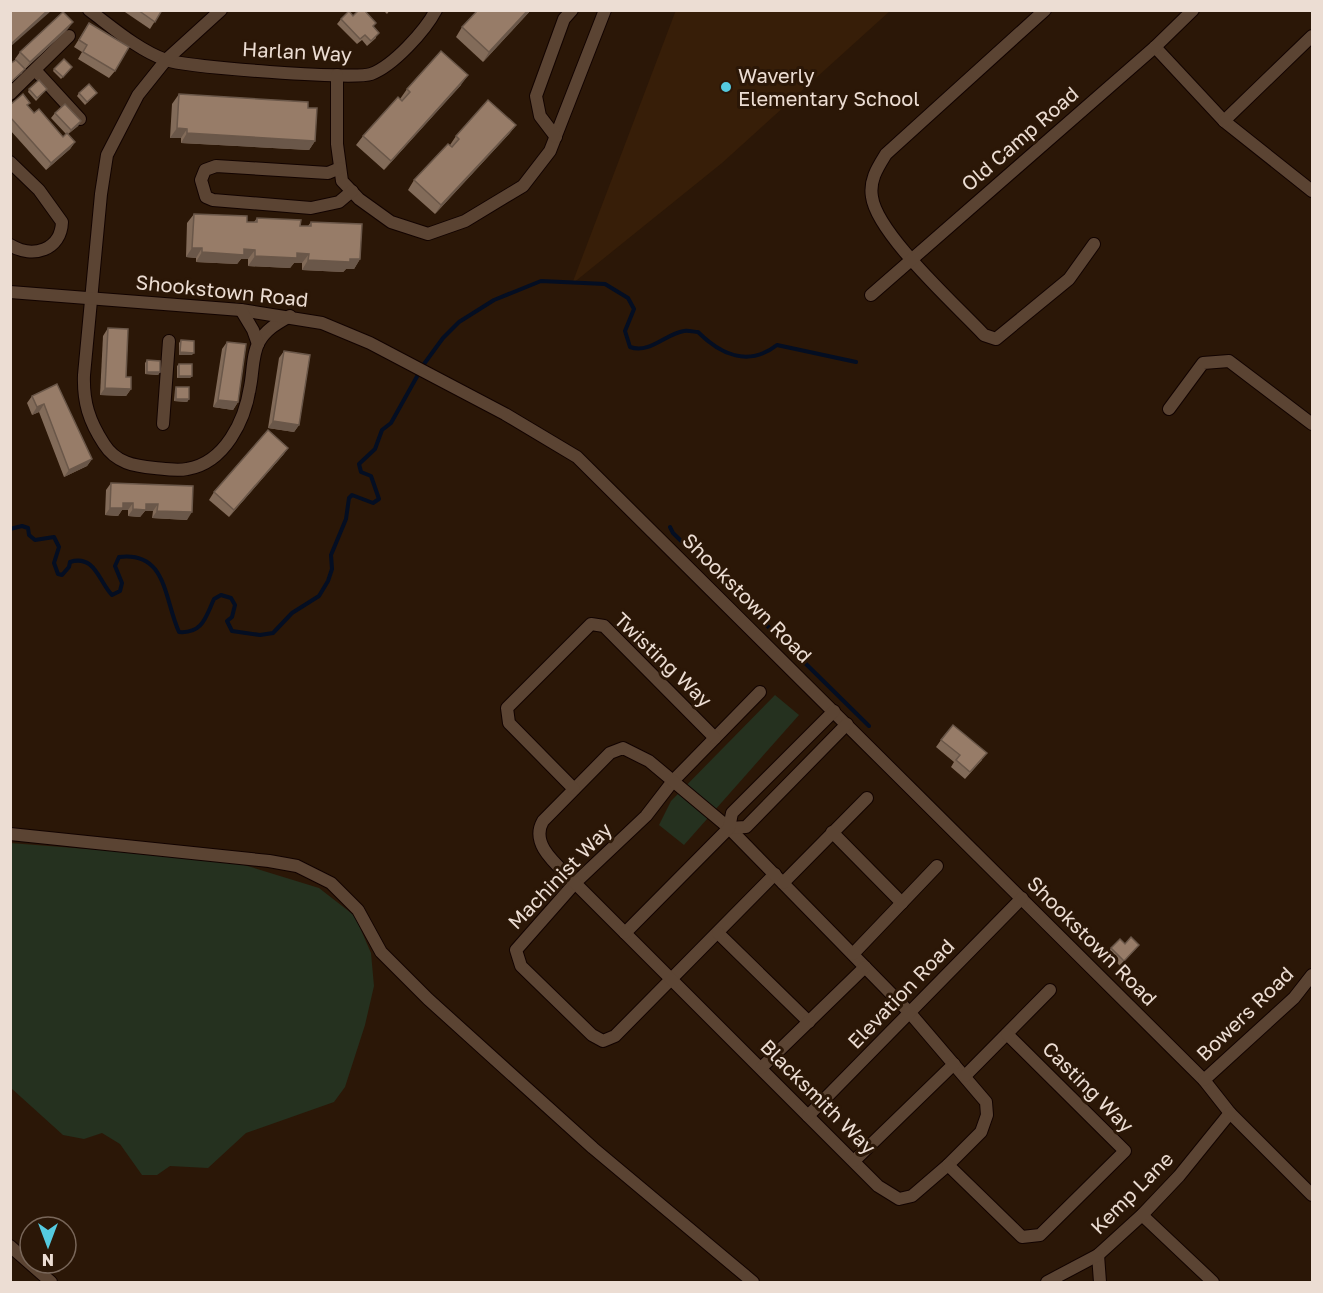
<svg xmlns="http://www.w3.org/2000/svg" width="1323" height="1293" viewBox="0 0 1323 1293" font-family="'Golos Text',sans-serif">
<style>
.built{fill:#371e08}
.green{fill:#25311f}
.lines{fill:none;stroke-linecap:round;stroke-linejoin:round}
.stream{stroke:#040e22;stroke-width:4}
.minor-casing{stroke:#120300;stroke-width:14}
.minor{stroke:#5b4433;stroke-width:12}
.wall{fill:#826b59}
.shaded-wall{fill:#6a5749}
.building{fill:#977c68;stroke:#6a5749;stroke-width:1.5}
.poi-dot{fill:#55cadf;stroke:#2b1707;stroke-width:2}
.labels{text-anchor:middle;stroke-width:6;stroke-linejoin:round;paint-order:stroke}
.street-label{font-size:20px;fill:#ecddd3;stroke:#2b1707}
.poi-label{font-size:20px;fill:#ecddd3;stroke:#2b1707;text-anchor:start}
</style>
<rect width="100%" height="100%" fill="#2b1707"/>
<path class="built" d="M676,10L890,11L722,163L572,284Z"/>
<g class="green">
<path d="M775,695L799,715L684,845L659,825L671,801Z"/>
<path d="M10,843L153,854L241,864L319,888L355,916L371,953L374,986L365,1025L345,1087L334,1102L246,1133L208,1168L170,1166L157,1175H142L120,1144L102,1133L84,1139L63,1135L11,1088Z"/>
</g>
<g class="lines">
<g class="stream">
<path d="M670,527L673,533L869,726"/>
<path d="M10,529L22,526L28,528L29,535L35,540L54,537L59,547L54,563L58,574L62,575L69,567L70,562C95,554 99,582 112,595L120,591L122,583L115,566L119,557C167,551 164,599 179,632C203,634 206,616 214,599L221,595L231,598L235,605L232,617L227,621L232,631L260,635L273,633L292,613L319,596L328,581L332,569L331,555L346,519L349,498L352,495L373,503L379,499L371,476L361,472L359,464L375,449L382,430L391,423L424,364L443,338L459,322L494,300L541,281L605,284L628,298L634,309L625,331L630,347C650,354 665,334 684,331C688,330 694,332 698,332C721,355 749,367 777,345L856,362"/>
</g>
<g class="minor-casing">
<g id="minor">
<path d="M89,10C112,27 138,50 166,60C185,67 354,80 371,74C393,66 425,31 436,10"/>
<path d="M221,10L166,60L138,95L107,155L101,194L84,375C83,402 89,421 104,444C116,463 134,466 155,468C165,469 177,471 187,469C225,463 245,420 250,387C253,374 252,354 259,342C266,329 278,323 290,316"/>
<path d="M1045,10L886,154C878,167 869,180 872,197C877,234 957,306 984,335L996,339L1069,279L1094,244"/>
<path d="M1155,47L1224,121L1312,191"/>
<path d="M36,71L80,119"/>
<path d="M337,75V144L342,181L359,199L391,222L428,234L465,221L523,186L550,151L605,10"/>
<path d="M10,94L69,36"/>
<path d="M1224,121L1312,36"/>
<path d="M556,137L540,116L536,96L564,19L572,10"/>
<path d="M10,162L39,190L62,222C61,250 33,259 10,245"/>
<path d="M340,168L328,173L216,166L205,170L201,180L206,197L213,200L311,208L339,202L352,191"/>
<path d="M10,292L241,310L322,323L370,343L505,414L577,457L1204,1080L1230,1113L1312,1195"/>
<path d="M871,295L1155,47L1193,10"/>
<path d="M241,310L253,330L258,344"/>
<path d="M1169,409L1203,363L1229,361L1312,424"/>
<path d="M163,424L169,341"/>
<path d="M760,692L673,781L646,816L575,883L516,950L521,966L592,1035L603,1041L615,1036L775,874"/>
<path d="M623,748L649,761L729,828L910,1013L986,1102L987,1115L981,1132L948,1165L912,1196L899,1199L878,1186L575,883C559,866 529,845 543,821L610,753Z"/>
<path d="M574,789L509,723L507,708L591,624L604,626L715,738"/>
<path d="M729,828L746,827L847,724"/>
<path d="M832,832L902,903"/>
<path d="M10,834L269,861L297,866L331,883L358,910L381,952L428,999L593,1148L753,1282"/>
<path d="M783,883L867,798"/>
<path d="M625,933L729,828L732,813L834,711"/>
<path d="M718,933L809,1022"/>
<path d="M853,954L937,866"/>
<path d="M761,1068L865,967"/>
<path d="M965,1076L1050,990"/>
<path d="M1204,1080L1294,998L1312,975"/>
<path d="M808,1116L1022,898"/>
<path d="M854,1161L954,1064"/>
<path d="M948,1165L1022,1237L1040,1235L1125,1151L1007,1034"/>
<path d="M1142,1215L1213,1282"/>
<path d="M10,1246L51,1282"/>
<path d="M1098,1255L1100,1282"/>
<path d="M1047,1282L1098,1255L1142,1215L1179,1176L1230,1113"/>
</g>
</g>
<use href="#minor" class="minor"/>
</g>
<g class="wall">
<path d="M122,10H162L150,29Z"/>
<path d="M383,10H390L387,14Z"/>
<path d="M478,10H531L483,62L456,37L462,27Z"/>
<path d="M353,16L374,27L376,38L367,46L362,40L357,44L337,24L341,19Z"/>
<path d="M89,23L115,71L109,78L78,59L82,52L74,47Z"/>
<path d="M68,29L25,69L21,74L15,59L20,52Z"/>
<path d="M72,67L61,79L53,71L54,69Z"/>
<path d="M461,85L384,170L356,145L363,136L400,99L407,89Z"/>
<path d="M29,89H47L36,101L28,92Z"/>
<path d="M79,93L95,95L85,105L77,96Z"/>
<path d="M179,94L308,108L315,141L309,150L181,143V138H170L172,104Z"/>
<path d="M10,105L28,106L34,113L63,137L66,134L51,118L55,113L81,121L78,126L68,134L75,142L70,149L46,170L10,130Z"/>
<path d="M516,125L509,134L435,214L408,190L414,180L450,145L456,136Z"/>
<path d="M194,214L247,222H254L257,218L300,226H308L311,222L360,259L354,269H346L343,272L302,270V263H294L290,268L248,266V259H241L237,264L196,262V258L186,257L187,223Z"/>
<path d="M108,328L131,389L126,396L100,395L103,336Z"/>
<path d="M181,340L192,355H179V343Z"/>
<path d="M227,342L238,402L233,410L213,407L222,349Z"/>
<path d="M284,351L299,425L294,432L268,428L279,358Z"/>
<path d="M147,360L160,372L158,375L145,374V363Z"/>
<path d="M179,364L192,376L190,378H177V366Z"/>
<path d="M57,384L92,459L87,466L64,477L39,412L32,415L27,403L32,396Z"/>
<path d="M176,387L189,399L187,402L174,401L175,389Z"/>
<path d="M288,448L283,455L229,517L209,500L214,492Z"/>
<path d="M111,483L193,486L187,520L152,518L153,511H145L140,517L128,516V510H122L118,516L105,515L106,490Z"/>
<path d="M941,740L982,760L965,779L951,767L954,762L936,747Z"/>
<path d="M1139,945L1120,966L1108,953L1111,948Z"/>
</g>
<g class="shaded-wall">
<path d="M48,10L51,11L10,47L12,43Z"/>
<path d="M528,10H531L483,62L489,52Z"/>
<path d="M73,22L68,29L25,69L30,62Z"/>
<path d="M25,69L21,74L10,84V83Z"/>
<path d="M468,75L461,85L384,170L391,161Z"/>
<path d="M81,121L78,126L67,135L71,130Z"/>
<path d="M516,125L509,134L435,214L441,205Z"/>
<path d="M177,128L187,129L181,138H170Z"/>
<path d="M187,133L315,141L309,150L181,143Z"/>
<path d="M75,142L70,149L46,170L51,163Z"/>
<path d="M192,248H202L196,258L186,257Z"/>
<path d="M244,249L255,250L248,259H241L237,264L196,262L202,252Z"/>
<path d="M297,253L309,254L302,263H294L290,268L248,266L255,256Z"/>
<path d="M350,259H360L354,269H346L343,272L302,270L308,260Z"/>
<path d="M180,352L194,353L192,355H179Z"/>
<path d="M147,372H160L158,375L145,374Z"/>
<path d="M179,376H192L190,378H177Z"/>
<path d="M105,388L131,389L126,396L100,395Z"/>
<path d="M176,399H189L187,402L174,401Z"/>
<path d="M218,400L238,402L233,410L213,407Z"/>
<path d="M44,404L39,412L32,415L37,407Z"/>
<path d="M273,421L299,425L294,432L268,428Z"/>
<path d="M288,448L283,455L229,517L234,510Z"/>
<path d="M92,459L87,466L64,477L69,470Z"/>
<path d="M123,503H133L128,510H122L118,516L105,515L110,508Z"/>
<path d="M146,504H158L153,511H145L140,517L128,516L133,509Z"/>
<path d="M157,511L192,512L187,520L152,518Z"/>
</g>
<g class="building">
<path d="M10,10H48L12,43L10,42Z"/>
<path d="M138,10H162L155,22Z"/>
<path d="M359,10H364L376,23L373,26L379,33L371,41L365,35L360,39L341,19L349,11L353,16Z"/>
<path d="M478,10H528L489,52L462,27Z"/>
<path d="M63,12L73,22L30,62L20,52Z"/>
<path d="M89,23L129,47L115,71L83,52L87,45L79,40Z"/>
<path d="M441,51L468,75L391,161L363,136L398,97L402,101L410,92L407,89Z"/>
<path d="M64,59L72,67L63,77L54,69Z"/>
<path d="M16,60L25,69L10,83V64Z"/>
<path d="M39,80L47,89L37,98L29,89Z"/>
<path d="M89,84L97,93L87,102L79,93Z"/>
<path d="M23,94L30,103L27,105L34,113L39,109L63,137L67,133L75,142L51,163L10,117V105Z"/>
<path d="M179,94L308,102V108H317L315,141L187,133V129L177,128Z"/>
<path d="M488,100L516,125L441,205L414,180L448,144L452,147L459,139L456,136Z"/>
<path d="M65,104L81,121L71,130L55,113Z"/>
<path d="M194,214L247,216V222H257V218L301,220L300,226H311V222L362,224L360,259H350V262L308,260L309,254L297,253V258L255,256V250L244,249V255L202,252V248H192Z"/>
<path d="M108,328L128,329L126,377H131V389L105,388Z"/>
<path d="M181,340L194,341V353L180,352Z"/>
<path d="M227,342L246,344L238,402L218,400Z"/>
<path d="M284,351L310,355L299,425L273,421Z"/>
<path d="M147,360L160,361V372H147Z"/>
<rect x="179" y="364" width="13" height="12"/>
<path d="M57,384L92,459L69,470L44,404L37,407L32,396Z"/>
<rect x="176" y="387" width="13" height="12"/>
<path d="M268,430L288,448L234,510L214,492Z"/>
<path d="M111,483L193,486L192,512L157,511L158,504H146V510L133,509V503H123V508H110Z"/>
<path d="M953,725L987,753L970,772L956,760L960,755L941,740Z"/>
<path d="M1131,937L1139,945L1124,961L1111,948L1120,939L1125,944Z"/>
</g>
<circle class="poi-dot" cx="726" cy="87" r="6"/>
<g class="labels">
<g class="street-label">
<text transform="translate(297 52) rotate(3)" y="7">Harlan Way</text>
<text transform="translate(1020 139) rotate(-41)" y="7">Old Camp Road</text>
<text transform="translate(222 291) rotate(6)" y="7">Shookstown Road</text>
<text transform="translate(747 598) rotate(45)" y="7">Shookstown Road</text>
<text transform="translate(663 660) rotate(44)" y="7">Twisting Way</text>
<text transform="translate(560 876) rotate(-46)" y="7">Machinist Way</text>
<text transform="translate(1092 941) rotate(45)" y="7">Shookstown Road</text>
<text transform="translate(901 994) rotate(-46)" y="7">Elevation Road</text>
<text transform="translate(1245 1014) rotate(-44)" y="7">Bowers Road</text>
<text transform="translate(1088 1087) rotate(45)" y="7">Casting Way</text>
<text transform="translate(818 1097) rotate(45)" y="7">Blacksmith Way</text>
<text transform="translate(1132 1193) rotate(-45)" y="7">Kemp Lane</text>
</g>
<g class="poi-label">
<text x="738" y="83">Waverly<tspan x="738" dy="23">Elementary School</tspan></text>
</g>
</g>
<rect width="1323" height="1293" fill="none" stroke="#ecddd3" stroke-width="24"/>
<g transform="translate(48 1245) rotate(180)"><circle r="28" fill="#2b1707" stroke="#786659" stroke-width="1.5"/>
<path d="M0-4.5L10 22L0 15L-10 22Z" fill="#55cadf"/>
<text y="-9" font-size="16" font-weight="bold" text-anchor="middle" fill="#ecddd3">N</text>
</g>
</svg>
